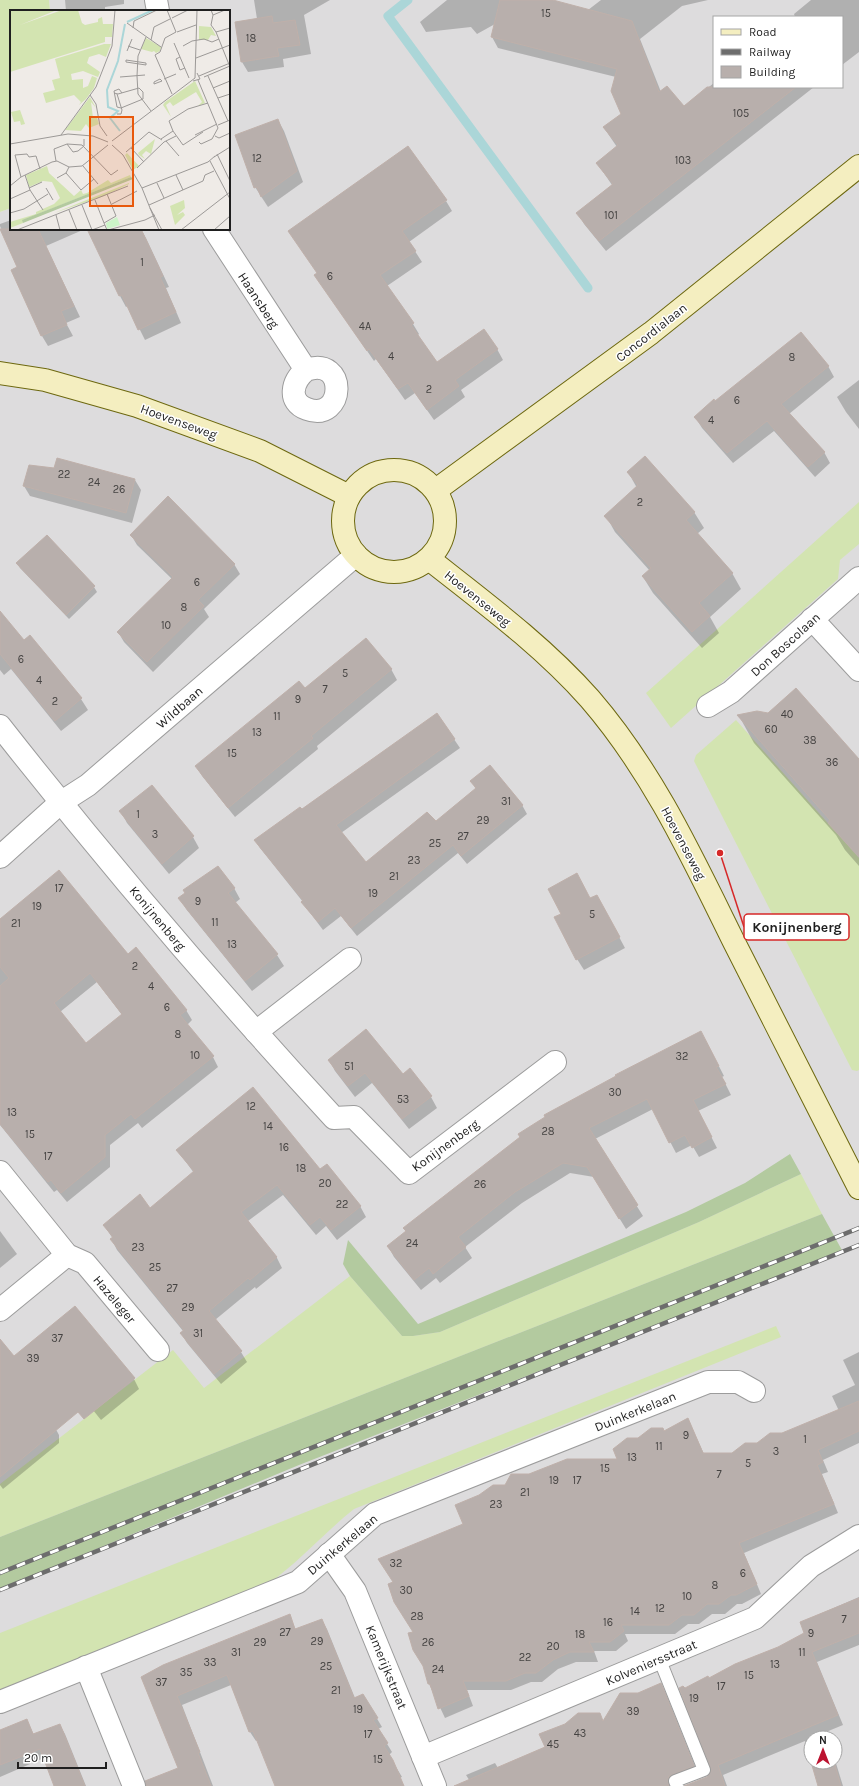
<svg xmlns="http://www.w3.org/2000/svg" width="859" height="1786" viewBox="0 0 859 1786" font-family="Karla,sans-serif">
<style>
.residential{fill:#dddcdd;fill-rule:evenodd}
.grass{fill:#d3e4b1}
.forest{fill:#b3ca9f}
.shadow{fill:#0003;fill-rule:evenodd}
.lines{fill:none;stroke-linecap:round;stroke-linejoin:round}
.stream{stroke:#abd6d8;stroke-width:9}
.building{fill:#b8afac;stroke:#bfb0aa;fill-rule:evenodd}
.lane-casing{stroke:#9c9c9c;stroke-width:14}
.street-casing{stroke:#9c9c9c;stroke-width:24}
.secondary-casing{stroke:#6d680f;stroke-width:24}
.lane{stroke:#fff;stroke-width:12}
.street{stroke:#fff;stroke-width:22}
.secondary{stroke:#f4eec0;stroke-width:22}
.rail-casing{stroke:#6d6d6d;stroke-width:4.5}
.rail{stroke:#fff;stroke-width:3;stroke-dasharray:9;stroke-linecap:butt}
.labels{text-anchor:middle;stroke-width:3;stroke-linejoin:round;paint-order:stroke}
.number-label{font-size:11px;fill:#454342}
.street-label{font-size:13px;fill:#1f1f1f;stroke:#fff}
.inset-river{fill:none;stroke:#abd6d8;stroke-width:2}
.inset-road{fill:none;stroke:#9c9997;stroke-width:1}
.view{fill:#e8590c;fill-opacity:0.15;stroke:#e8590c;stroke-width:2}
.inset-edge{fill:none;stroke:#1f1f1f;stroke-width:2}
.leader{fill:none;stroke:#d62828;stroke-width:1.5}
.callout-dot{fill:#d62828;stroke:#fff;stroke-width:1.5}
.callout{fill:#fff;stroke:#d62828;stroke-width:1.5}
.callout-label{font-size:14px;text-anchor:middle;font-weight:bold;fill:#1f1f1f}
</style>
<rect width="100%" height="100%" fill="#efebe7"/>
<path class="residential" d="M49,0H859V1786H0V212L11,208V229H229V11H50ZM714,17H842V87H714ZM811,1738H835V1762H811Z"/>
<g class="grass">
<path d="M0,0H49L50,11H11V208L0,212Z"/>
<path d="M859,502V544L840,560L838,579L671,728L646,693Z"/>
<path d="M736,720L859,858V1070L857,1071L852,1070L694,761L696,755Z"/>
<path d="M801,1174L822,1214L0,1537V1484L173,1350L204,1388L350,1276L402,1336H413L440,1332L699,1222Z"/>
<path d="M776,1326L781,1337L354,1509C324,1533 299,1562 268,1584L0,1692V1633Z"/>
</g>
<g class="forest">
<path d="M790,1154L801,1174L699,1222L440,1332L413,1336H402L350,1276L343,1264L348,1240L418,1324L686,1212L745,1183Z"/>
<path d="M822,1214L843,1252L299,1465L0,1589V1537Z"/>
</g>
<g class="shadow">
<path d="M65,0H124V4L105,7V11H66Z"/>
<path d="M254,0H330L304,15L311,54L283,59L284,67L248,72L242,62L236,22L257,19Z"/>
<path d="M447,0H549L588,10L601,0H708L682,6L640,39L661,92L683,107L714,83V87H814L606,251L584,224L578,213L612,185L597,163L617,147L604,128L622,114L616,77L498,48L492,37L495,24L477,34L471,27L426,32L420,22Z"/>
<path d="M811,0H859V52L842,65V17H795L794,14Z"/>
<path d="M278,120L284,131L303,182L268,207L255,187Z"/>
<path d="M446,201L452,211L409,242L422,262L387,286L413,324L419,334L417,336L437,363L497,349L503,360L461,390L465,397L434,420L415,393L405,400L376,359L374,361L315,275Z"/>
<path d="M11,220V229H85L46,246L80,317L66,323L73,336L48,346L42,336L18,268L0,226V224Z"/>
<path d="M135,229H141L146,238L169,287L166,288L181,323L145,340L128,306L126,307L120,296L97,247Z"/>
<path d="M828,366L834,377L789,414L824,452L830,463L815,477L774,431L733,463L702,428L695,417L715,402Z"/>
<path d="M859,380V429L846,412L837,397Z"/>
<path d="M628,472L694,512L704,528L697,534L732,573L741,589L710,617L719,633L702,648L653,593L643,577L650,571L615,532L606,516L637,488Z"/>
<path d="M135,480L141,490L132,523L30,496L24,486Z"/>
<path d="M131,535L234,564L240,574L204,609L209,617L153,672L124,642L118,632L172,579L137,545Z"/>
<path d="M17,563L94,587L97,592L69,619L20,568Z"/>
<path d="M0,613L23,642L30,636L81,699L88,710L61,731L11,669L4,675L0,670Z"/>
<path d="M391,669L397,680L317,746L318,749L235,817L202,776L196,766L305,689Z"/>
<path d="M437,714L460,748L341,833L366,863L435,823L476,790L472,781L522,805L527,814L467,864L458,853L357,936L341,916L323,930L308,910L303,902L260,848L255,840L301,810Z"/>
<path d="M739,716L859,760V866L845,850L836,835L754,743Z"/>
<path d="M152,786L193,837L199,848L169,874L127,823L121,812Z"/>
<path d="M234,888L240,899L235,903L277,955L284,966L252,991L186,909L180,899Z"/>
<path d="M590,899L603,907L625,948L584,970L577,959Z"/>
<path d="M0,921L127,956L186,1010L192,1020L187,1025L213,1057L218,1067L142,1128L138,1123L110,1145V1167L67,1202L57,1190L54,1192L0,1125ZM97,982L122,1015L86,1044L60,1012Z"/>
<path d="M707,1043L724,1076L722,1077L731,1095L698,1111L717,1148L699,1157L692,1145L676,1153L653,1109L595,1139L643,1216L626,1229L594,1177L570,1173L522,1203L465,1247L472,1258L440,1283L436,1278L421,1290L394,1257L388,1246L406,1232L404,1229Z"/>
<path d="M329,1060L403,1075L431,1097L437,1108L409,1129L372,1083L355,1097L335,1071Z"/>
<path d="M177,1150L320,1171L360,1206L366,1217L337,1240L326,1226L316,1235L283,1195L248,1221L277,1258L282,1268L256,1289L255,1287L215,1320L241,1352L247,1362L221,1384L187,1343L181,1333L183,1331L117,1250L112,1240L113,1239L104,1225L150,1209L194,1173Z"/>
<path d="M0,1231L17,1254L0,1268Z"/>
<path d="M43,1348L134,1379L139,1389L101,1420Z"/>
<path d="M859,1352V1443L823,1460L828,1472L822,1474L838,1513L744,1553L761,1594L742,1604H737L725,1614H712L699,1624H688L675,1634H625L628,1641L616,1651H594L598,1662H576L558,1669L542,1682H531L511,1690H467L473,1706L445,1718L429,1684L414,1632L392,1583L464,1525L505,1486L530,1475L619,1460L639,1440L664,1432L688,1419L704,1454H733L839,1411L832,1396L855,1385L843,1360Z"/>
<path d="M0,1362L53,1424L59,1435V1443L3,1489L0,1485Z"/>
<path d="M859,1597V1645L817,1662L843,1725L826,1732L828,1738H811V1760L805,1741L723,1775L727,1786H686L708,1778L713,1771L685,1690L779,1648L806,1633L801,1622Z"/>
<path d="M289,1616L296,1630L322,1620L327,1629L355,1698L363,1695L382,1727L378,1729L392,1752L389,1755L402,1777L398,1778L403,1786H276L258,1740L256,1741L250,1732L231,1685L182,1705L213,1786H174L179,1769L142,1678Z"/>
<path d="M661,1684L666,1694L699,1776L676,1786H473L466,1775L495,1763L498,1768L603,1722L639,1694Z"/>
<path d="M27,1720L34,1735L60,1725L65,1734L86,1786H55L44,1758L0,1777V1731Z"/>
<path d="M835,1760L843,1786H819L812,1762H835Z"/>
</g>
<g class="lines">
<path class="stream" d="M408,0L388,16L588,288"/>
</g>
<g class="building">
<path d="M500,0H553L632,21L659,92L667,86L684,106L707,87H796L599,241L576,213L613,184L596,163L618,145L603,127L621,114L611,91L617,69L491,37Z"/>
<path d="M272,16L273,23L295,20L300,45L277,48L279,56L241,62L235,22Z"/>
<path d="M278,119L297,171L261,197L257,187L254,188L235,135Z"/>
<path d="M408,146L447,200L402,231L416,251L380,275L414,323L411,325L437,362L484,329L498,349L455,380L459,386L427,410L408,383L398,389L369,349L367,351L314,275L317,273L288,231Z"/>
<path d="M0,229H38L74,306L61,311L67,325L41,336L11,270L17,267Z"/>
<path d="M87,229H141L163,276L160,277L176,312L138,330L122,295L119,296Z"/>
<path d="M801,332L829,366L781,404L825,452L808,467L767,421L727,453L694,417L714,399L715,401Z"/>
<path d="M645,456L695,512L686,520L733,573L699,603L710,616L692,632L642,576L651,568L604,516L638,485L627,472Z"/>
<path d="M57,458L135,479L126,513L23,486L29,465L54,468Z"/>
<path d="M168,496L235,564L198,600L204,606L147,662L117,632L173,577L130,535Z"/>
<path d="M47,535L95,586L66,615L16,563Z"/>
<path d="M0,611L24,640L30,635L82,698L55,721L0,654Z"/>
<path d="M366,638L392,669L311,736L313,738L228,808L195,766L299,681L305,688Z"/>
<path d="M796,688L859,759V857L828,823L830,820L737,715L757,711L768,713Z"/>
<path d="M437,713L455,739L336,825L366,862L427,812L436,821L476,788L470,781L490,765L523,805L461,856L453,845L351,928L335,908L318,922L301,902L303,900L254,840L300,807L302,809L323,794Z"/>
<path d="M152,785L194,836L162,864L119,811Z"/>
<path d="M218,866L235,888L228,893L278,954L245,981L178,898L185,893L183,890Z"/>
<path d="M59,870L128,954L136,947L187,1010L180,1015L214,1056L135,1119L131,1114L105,1135V1157L61,1193L51,1180L48,1182L0,1124V986L9,978L0,967V919ZM90,973L122,1014L86,1043L54,1003Z"/>
<path d="M577,873L590,898L597,895L620,937L576,960L554,917L561,914L548,889Z"/>
<path d="M366,1029L403,1074L410,1068L432,1096L402,1119L365,1073L348,1086L328,1060Z"/>
<path d="M701,1031L719,1066L716,1067L726,1084L693,1100L712,1137L692,1148L685,1135L669,1143L647,1099L589,1128L638,1205L619,1219L587,1167L563,1163L515,1192L458,1237L466,1247L433,1274L429,1268L414,1280L387,1246L406,1231L403,1228L520,1137L518,1134L545,1117L544,1115L616,1076L615,1075Z"/>
<path d="M253,1087L320,1169L327,1164L361,1206L331,1230L320,1217L310,1225L277,1185L241,1212L277,1257L250,1280L248,1278L209,1311L242,1351L214,1374L180,1333L184,1330L110,1239L113,1237L103,1225L140,1194L150,1208L194,1171L176,1150Z"/>
<path d="M75,1306L135,1378L84,1419L78,1412L0,1477V1339L14,1356Z"/>
<path d="M859,1401V1431L818,1450L823,1462L817,1465L834,1504L739,1543L757,1584L736,1595H731L719,1604H707L694,1615H682L669,1625H621L624,1631L610,1642H589L594,1652H570L553,1660L536,1673H525L506,1681H463L469,1696L438,1709L430,1684H428L423,1666L413,1650L408,1633L413,1632L394,1602L388,1584L393,1582L378,1559L463,1524L455,1505L479,1495L493,1485H505L511,1474H529L567,1459H617L613,1449L627,1438H638L651,1428H663L664,1431L688,1418L703,1453H732L745,1443H757L770,1433H782Z"/>
<path d="M859,1598V1633L812,1652L838,1715L718,1765L725,1786H684L707,1777L711,1771L679,1688L683,1686L685,1688L708,1676L709,1678L735,1664L778,1647L804,1633L800,1622Z"/>
<path d="M290,1614L295,1629L322,1619L354,1698L363,1694L378,1718L373,1720L388,1743L384,1746L393,1760L404,1786H275L253,1731L249,1732L227,1675L177,1696L200,1752L198,1753L211,1786H146L145,1781L178,1768L141,1677L163,1665Z"/>
<path d="M661,1683L694,1766L669,1776L668,1780L669,1786H454L545,1747L539,1734L565,1724L578,1713H600L603,1721L620,1693H638Z"/>
<path d="M27,1719L33,1734L60,1724L85,1786H54L40,1749L0,1765V1730Z"/>
<path d="M811,1762H834L841,1786H818Z"/>
</g>
<g class="lines">
<g class="lane-casing">
<path id="lane" d="M659,1658L704,1770L675,1781L677,1786"/>
</g>
<g class="street-casing">
<g id="street">
<path d="M156,0L158,11"/>
<path d="M214,229L306,370C348,355 345,423 307,409C287,402 292,381 306,370"/>
<path d="M812,619L859,670"/>
<path d="M708,706L731,692L859,578"/>
<path d="M0,726C106,861 218,992 334,1118L354,1117L409,1173L555,1062"/>
<path d="M0,857L60,803L88,785L356,555"/>
<path d="M256,1032L350,959"/>
<path d="M0,1172L67,1255L85,1263L158,1350"/>
<path d="M0,1310L67,1255"/>
<path d="M329,1554L355,1591L435,1786"/>
<path d="M86,1667L134,1786"/>
<path d="M0,1702L298,1582L375,1514L708,1382H738L754,1391"/>
<path d="M423,1757L755,1618L811,1566L859,1536"/>
</g>
</g>
<g class="secondary-casing">
<g id="secondary">
<path d="M0,373L45,380L137,406L260,451L349,496"/>
<circle cx="394" cy="521" r="51"/>
<path d="M436,490L651,333L859,166"/>
<path d="M429,559C485,603 543,646 590,699C653,772 692,857 734,942C775,1024 818,1106 859,1188"/>
</g>
</g>
<use href="#lane" class="lane"/>
<use href="#street" class="street"/>
<use href="#secondary" class="secondary"/>
<g class="rail-casing">
<g id="rail">
<path d="M0,1573L859,1228"/>
<path d="M0,1590L859,1245"/>
</g>
</g>
<use href="#rail" class="rail"/>
</g>
<g class="labels">
<g class="number-label">
<text x="546" y="17">15</text>
<text x="251" y="42">18</text>
<text x="741" y="117">105</text>
<text x="257" y="162">12</text>
<text x="683" y="164">103</text>
<text x="611" y="219">101</text>
<text x="142" y="266">1</text>
<text x="330" y="280">6</text>
<text x="365" y="330">4A</text>
<text x="391" y="360">4</text>
<text x="792" y="361">8</text>
<text x="429" y="393">2</text>
<text x="737" y="404">6</text>
<text x="711" y="424">4</text>
<text x="64" y="478">22</text>
<text x="94" y="486">24</text>
<text x="119" y="493">26</text>
<text x="640" y="506">2</text>
<text x="197" y="586">6</text>
<text x="184" y="611">8</text>
<text x="166" y="629">10</text>
<text x="21" y="663">6</text>
<text x="345" y="677">5</text>
<text x="39" y="684">4</text>
<text x="325" y="693">7</text>
<text x="298" y="703">9</text>
<text x="55" y="705">2</text>
<text x="787" y="718">40</text>
<text x="277" y="720">11</text>
<text x="771" y="733">60</text>
<text x="257" y="736">13</text>
<text x="810" y="744">38</text>
<text x="232" y="757">15</text>
<text x="832" y="766">36</text>
<text x="506" y="805">31</text>
<text x="138" y="818">1</text>
<text x="483" y="824">29</text>
<text x="155" y="838">3</text>
<text x="463" y="840">27</text>
<text x="435" y="847">25</text>
<text x="414" y="864">23</text>
<text x="394" y="880">21</text>
<text x="59" y="892">17</text>
<text x="373" y="897">19</text>
<text x="198" y="905">9</text>
<text x="37" y="910">19</text>
<text x="592" y="918">5</text>
<text x="215" y="926">11</text>
<text x="16" y="927">21</text>
<text x="232" y="948">13</text>
<text x="135" y="970">2</text>
<text x="151" y="990">4</text>
<text x="167" y="1011">6</text>
<text x="178" y="1038">8</text>
<text x="195" y="1059">10</text>
<text x="682" y="1060">32</text>
<text x="349" y="1070">51</text>
<text x="615" y="1096">30</text>
<text x="403" y="1103">53</text>
<text x="251" y="1110">12</text>
<text x="12" y="1116">13</text>
<text x="268" y="1130">14</text>
<text x="548" y="1135">28</text>
<text x="30" y="1138">15</text>
<text x="284" y="1151">16</text>
<text x="48" y="1160">17</text>
<text x="301" y="1172">18</text>
<text x="325" y="1187">20</text>
<text x="480" y="1188">26</text>
<text x="342" y="1208">22</text>
<text x="412" y="1247">24</text>
<text x="138" y="1251">23</text>
<text x="155" y="1271">25</text>
<text x="172" y="1292">27</text>
<text x="188" y="1311">29</text>
<text x="198" y="1337">31</text>
<text x="57" y="1342">37</text>
<text x="33" y="1362">39</text>
<text x="686" y="1439">9</text>
<text x="805" y="1443">1</text>
<text x="659" y="1450">11</text>
<text x="776" y="1455">3</text>
<text x="632" y="1461">13</text>
<text x="748" y="1467">5</text>
<text x="605" y="1472">15</text>
<text x="719" y="1478">7</text>
<text x="554" y="1484">19</text>
<text x="577" y="1484">17</text>
<text x="525" y="1496">21</text>
<text x="496" y="1508">23</text>
<text x="396" y="1567">32</text>
<text x="743" y="1577">6</text>
<text x="715" y="1589">8</text>
<text x="406" y="1594">30</text>
<text x="687" y="1600">10</text>
<text x="660" y="1612">12</text>
<text x="635" y="1615">14</text>
<text x="417" y="1620">28</text>
<text x="844" y="1623">7</text>
<text x="608" y="1626">16</text>
<text x="285" y="1636">27</text>
<text x="811" y="1637">9</text>
<text x="580" y="1638">18</text>
<text x="317" y="1645">29</text>
<text x="260" y="1646">29</text>
<text x="428" y="1646">26</text>
<text x="553" y="1650">20</text>
<text x="236" y="1656">31</text>
<text x="802" y="1656">11</text>
<text x="525" y="1661">22</text>
<text x="210" y="1666">33</text>
<text x="775" y="1668">13</text>
<text x="326" y="1670">25</text>
<text x="438" y="1673">24</text>
<text x="186" y="1676">35</text>
<text x="749" y="1679">15</text>
<text x="161" y="1686">37</text>
<text x="721" y="1690">17</text>
<text x="336" y="1694">21</text>
<text x="694" y="1702">19</text>
<text x="358" y="1713">19</text>
<text x="633" y="1715">39</text>
<text x="580" y="1737">43</text>
<text x="368" y="1738">17</text>
<text x="553" y="1748">45</text>
<text x="378" y="1763">15</text>
</g>
<g class="street-label">
<text transform="translate(259 300) rotate(57)" y="5">Haansberg</text>
<text transform="translate(651 332) rotate(-38)" y="5">Concordialaan</text>
<text transform="translate(179 421) rotate(20)" y="5">Hoevenseweg</text>
<text transform="translate(478 598) rotate(39)" y="5">Hoevenseweg</text>
<text transform="translate(785 644) rotate(-42)" y="5">Don Boscolaan</text>
<text transform="translate(179 707) rotate(-41)" y="5">Wildbaan</text>
<text transform="translate(684 843) rotate(62)" y="5">Hoevenseweg</text>
<text transform="translate(158 918) rotate(50)" y="5">Konijnenberg</text>
<text transform="translate(445 1145) rotate(-36)" y="5">Konijnenberg</text>
<text transform="translate(115 1299) rotate(50)" y="5">Hazeleger</text>
<text transform="translate(635 1411) rotate(-22)" y="5">Duinkerkelaan</text>
<text transform="translate(342 1544) rotate(-40)" y="5">Duinkerkelaan</text>
<text transform="translate(651 1662) rotate(-23)" y="5">Kolveniersstraat</text>
<text transform="translate(387 1667) rotate(68)" y="5">Kamerijkstraat</text>
</g>
</g>
<g transform="translate(10 10)">
<rect width="220" height="220" fill="#efebe7"/>
<path d="M0,0H47L10,15L52,0H68L72,13L75,15L88,12V9L92,7L93,14H103L102,27H95V32L0,62ZM189,16L201,17L206,26L201,25L198,30H189ZM136,28L151,37L150,41L146,43L144,41L142,42L131,39ZM94,34H101L96,47L89,44L79,47L77,53L90,62L88,67L73,61L61,64L62,70L73,69V78L78,76L82,66L87,68L84,78L76,89L69,95L71,92L64,85L36,93L33,83L45,80L42,70L50,68L45,49ZM185,71L195,93L188,96L192,92L186,82L163,96L160,92L156,95L161,107L153,95L155,92ZM80,87L86,98L81,92L83,108H87L89,114L79,118L76,114L71,121L55,120ZM10,100L15,114L11,115L10,111L4,112L1,102ZM145,129L141,144L136,141L132,145L135,149L129,145L128,143ZM117,143L129,156L123,160L115,145ZM37,156L39,163L64,186L71,180L73,184L77,183L98,170L101,173L120,165L121,167L13,210V213L0,218V212L26,204V202L44,194L50,188L42,172L33,171L19,177L16,165ZM119,174L94,186L44,203L119,173ZM174,190L175,198L167,205L173,202L175,205L165,215L160,196Z" fill="#d3e4b1"/>
<path d="M121,167L123,169L13,213L12,210Z" fill="#b3ca9f"/>
<path d="M107,207L110,215L97,219L96,213Z" fill="#ccf5c8"/>
<path class="inset-river" d="M117,12L143,0M110,121L100,108L108,101L98,97L97,80L108,51L115,14"/>
<path class="inset-road" d="M201,0L203,5L201,15L206,22L220,57M203,5L215,0M162,8L178,0M117,13L151,37M123,18L124,11L147,0M167,22L186,15M206,22L220,18M136,27L128,46L127,66L128,84L141,101M141,30L144,17L160,9M164,33L179,68M118,36L130,40M173,36L182,31L194,29L202,32L209,29M117,41L122,29M145,45L150,42L155,28L166,22L157,0M145,45L162,84M170,47L166,49L170,60L175,58M186,48L220,35M116,50L136,53V55L116,52ZM189,66L220,53M198,66L218,111M110,67L135,65M194,67L220,56M185,68L187,0M150,69L152,71L144,74V72ZM154,69L166,64M188,70L208,118L202,129L191,134L189,132M183,71L190,69L187,63M129,78L133,82V89M203,78L220,71M104,83L108,84L129,78M112,83L109,79L104,81L107,97L111,98L133,89M107,84L112,100L111,104H107M80,85L86,94L90,116L97,126M208,88L220,84M208,115L220,110M163,121L173,135L193,122M51,125L86,77L102,36L105,0M185,125L207,114M205,126L209,128L220,123M151,129L163,121L159,111L178,99L198,93M102,131L185,68M156,131L169,146M0,134L58,124L83,126L98,132M57,134L63,142L68,141L74,136V129M102,135L113,145L132,178L140,198M121,138L134,152M116,142L139,122L152,130M207,144L220,171M204,147L220,137M46,151L44,139L57,134L72,135L101,165L108,160M200,151L220,189M73,156L88,174M127,158L154,132L166,126M56,163L71,180L84,169M15,165L20,180L33,200M166,165L173,180M11,167L5,145L17,144L19,147L26,146L30,159M47,168L56,163L59,157M147,173L154,188M0,176L11,167L42,152L47,151L59,157L72,156L98,135M19,178L32,172M36,178L43,190M132,178L198,152L205,146M0,189L20,180M85,190L94,213M102,194L127,181M72,195L82,220M139,195L193,171L195,165L204,161M59,200L67,220M0,203L14,199L38,184M46,205L50,220M7,220L118,176M82,220L95,215M97,220L94,213L106,206L97,184M98,220L135,210L145,205M149,220L140,198L152,220M171,220L220,182M204,220L220,206"/>
<path class="view" d="M80,107H123V196H80Z"/>
<rect width="220" height="220" class="inset-edge"/>
</g>
<path class="leader" d="M720 853L744 927"/>
<circle class="callout-dot" cx="720" cy="853" r="4"/>
<rect class="callout" x="744" y="914" width="105" height="26" rx="4"/>
<g class="callout-label">
<text x="797" y="932">Konijnenberg</text>
</g>
<rect x="713" y="16" width="130" height="72" fill="#ffffff" stroke="#a5a5a5"/>
<rect x="721" y="29" width="20" height="6" fill="#f4eec0" stroke="#a5a5a5"/>
<text x="749" y="36" font-size="12" fill="#1f1f1f">Road</text>
<rect x="721" y="49" width="20" height="6" fill="#6d6d6d" stroke="#a5a5a5"/>
<text x="749" y="56" font-size="12" fill="#1f1f1f">Railway</text>
<rect x="721" y="66" width="20" height="12" fill="#b8afac" stroke="#a5a5a5"/>
<text x="749" y="76" font-size="12" fill="#1f1f1f">Building</text>
<g transform="translate(823 1750)"><circle r="19" fill="#ffffff" stroke="#a5a5a5"/>
<path d="M0-3L7 15L0 10L-7 15Z" fill="#bc1330"/>
<text y="-6" font-size="11" font-weight="bold" text-anchor="middle" fill="#1f1f1f">N</text>
</g>
<path d="M18 1762v6h88v-6" fill="none" stroke="#1f1f1f" stroke-width="2"/>
<text x="24" y="1762" font-size="12" fill="#1f1f1f" stroke="#ffffff" stroke-width="3" paint-order="stroke">20 m</text>
</svg>
